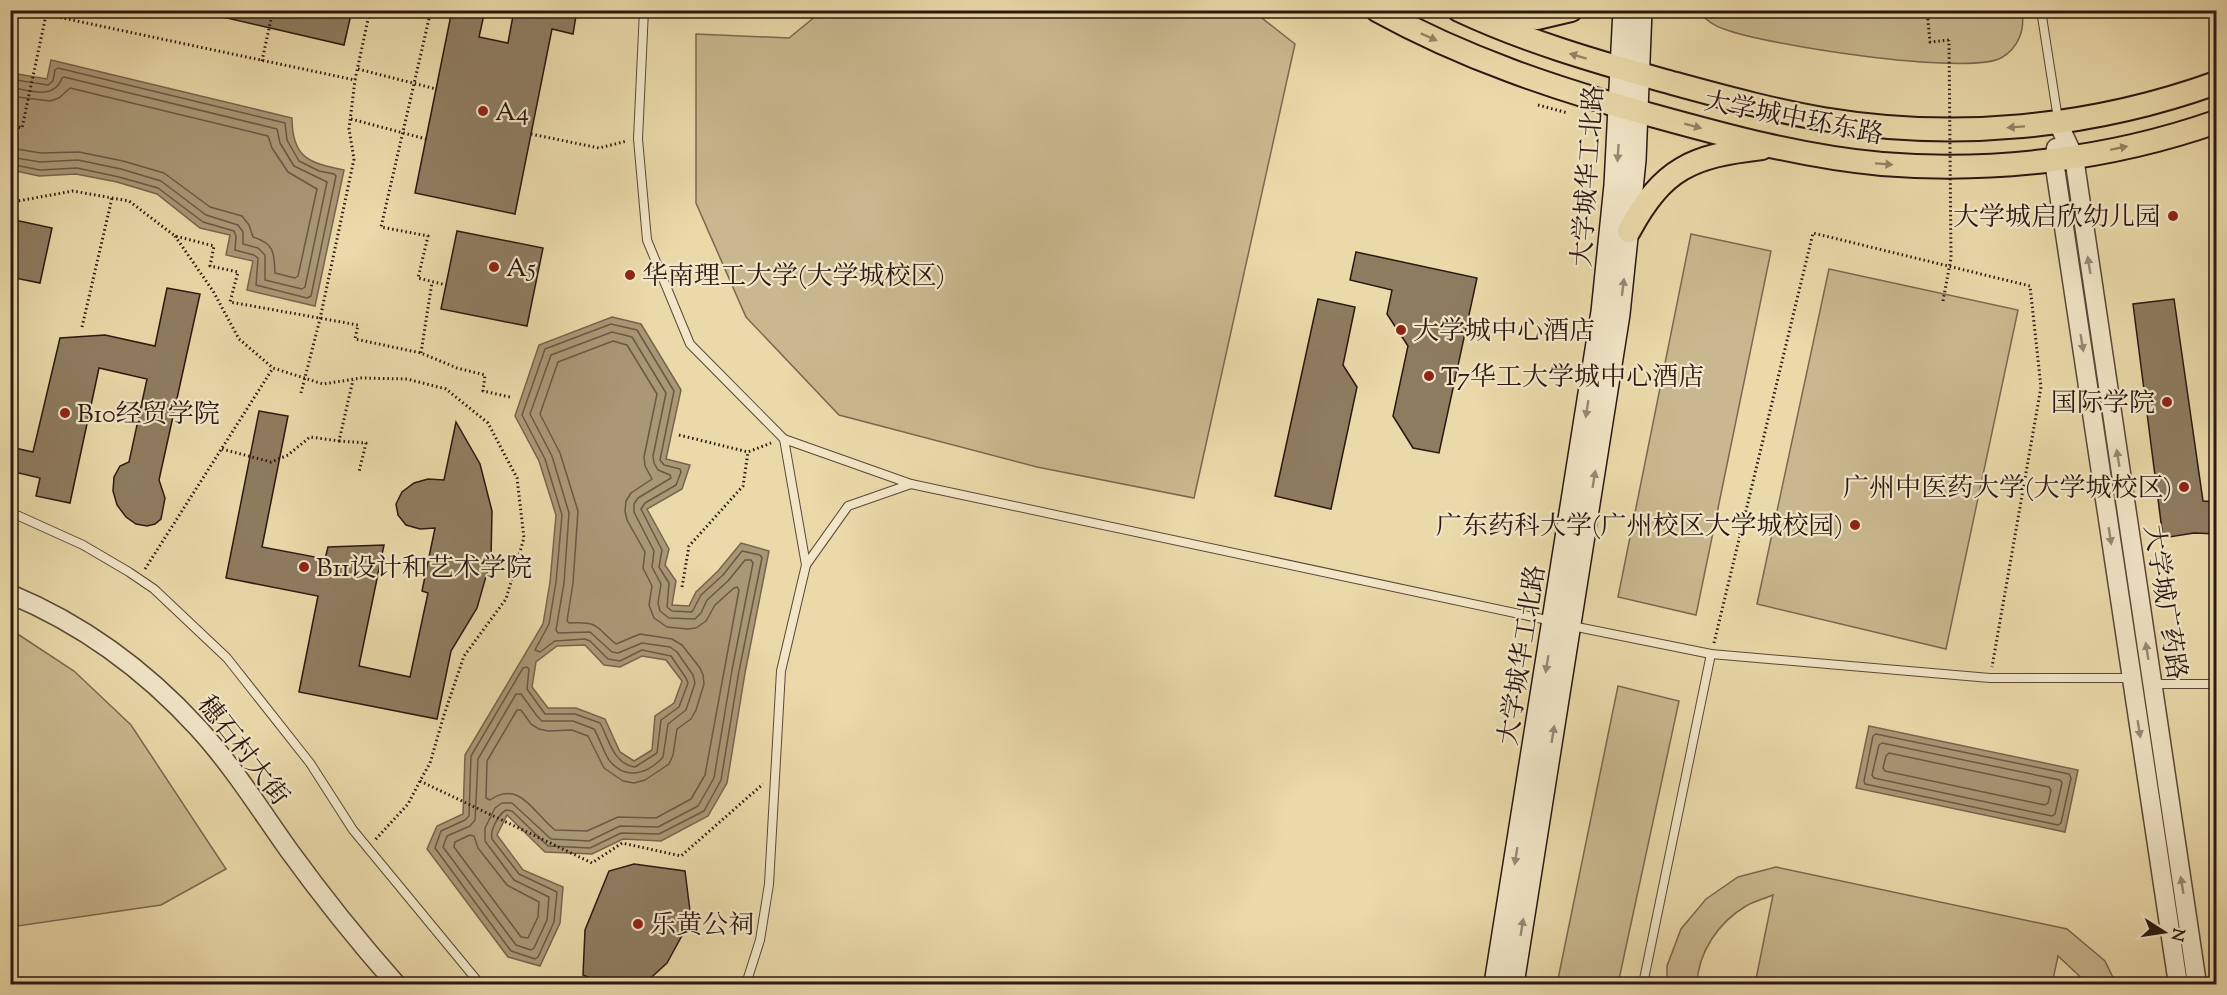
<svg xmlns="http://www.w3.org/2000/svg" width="2227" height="995" viewBox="0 0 2227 995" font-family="'Sorts Mill Goudy','Noto Serif SC',serif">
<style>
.green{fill:#c9b88f;stroke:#7a6850;stroke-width:1.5}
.water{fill:#a99775;stroke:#76644d;stroke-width:1.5;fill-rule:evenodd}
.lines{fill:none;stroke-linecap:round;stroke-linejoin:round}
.shore{stroke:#6a5843;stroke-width:1.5}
.building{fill:#8e7c60;stroke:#2a1811;stroke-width:1.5}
.service-casing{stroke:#5a4837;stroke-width:10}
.tertiary-casing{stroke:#5a4837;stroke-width:21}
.secondary-casing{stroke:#2a1811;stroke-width:24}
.primary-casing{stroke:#2a1811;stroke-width:26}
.path{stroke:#2a1811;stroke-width:3;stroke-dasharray:1.5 3;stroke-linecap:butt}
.service{stroke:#f1e6c7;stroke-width:8}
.tertiary{stroke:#f1e6c7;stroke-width:18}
.secondary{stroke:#f1e6c7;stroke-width:21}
.primary{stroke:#ead9a9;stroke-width:22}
.path-bridge{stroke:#2a1811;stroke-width:3;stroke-dasharray:1.5 3;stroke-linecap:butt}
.oneway{fill:#948265}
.oneway2{fill:#978975}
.poi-dot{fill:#8f2418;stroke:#f1e6c7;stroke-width:2}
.labels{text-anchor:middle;stroke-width:4.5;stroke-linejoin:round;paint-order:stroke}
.poi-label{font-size:26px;fill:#2a1811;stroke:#f1e6c7;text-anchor:start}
.street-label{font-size:26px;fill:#2a1811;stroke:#f1e6c7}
</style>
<rect width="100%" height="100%" fill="#ead9a9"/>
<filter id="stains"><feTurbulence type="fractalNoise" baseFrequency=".00333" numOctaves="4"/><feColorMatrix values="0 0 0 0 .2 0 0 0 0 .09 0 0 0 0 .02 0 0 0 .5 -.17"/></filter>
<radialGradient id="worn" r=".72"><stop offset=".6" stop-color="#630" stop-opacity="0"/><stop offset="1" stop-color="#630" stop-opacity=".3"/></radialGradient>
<g class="green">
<path d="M822,11H1253L1295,44L1194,498L1037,467L839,415L746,317L696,203V34L789,38Z"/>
<path d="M2022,11C2025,29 2019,48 2001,58C1966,76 1765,45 1724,29C1713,26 1705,19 1698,11Z"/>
<path d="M1691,234L1771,251L1696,615L1618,597Z"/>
<path d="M1829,269L2018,310L1946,649L1757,604Z"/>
<path d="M10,629L74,671L131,725L226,869L161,905L11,927Z"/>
<path d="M1618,686L1679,701L1618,984H1557Z"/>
<path d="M1776,867L2067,929L2105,961L2116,984H2088L2058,956L2052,984H1755L1773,895C1764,899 1754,901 1746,906C1719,922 1698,952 1697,984H1667V966L1681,929L1706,899L1738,877Z"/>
</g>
<g class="water">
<path d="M51,60L292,118C292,158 309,163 344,170L315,306L247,290L253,261L226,255L230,235L200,228L157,194L117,182L76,174L39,176L11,170V73L47,79Z"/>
<path d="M612,317L641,324L681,390L666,459L690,465L682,489L647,509L669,549L665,565L676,581L672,605L689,606L696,592L718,571L741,543L769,551L745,673L727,783L708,816L661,841L623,839L592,854L545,852L507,815L497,835L523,870L563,887L560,923L540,966L508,957L427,849L437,826L463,814L465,755L543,624L550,582L556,515L539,461L515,416L539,345ZM585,645L604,665L620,667L642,656L666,660L682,681L674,703L655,716L652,750L634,761L620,752L605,719L576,708H548L532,687L536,662L557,646Z"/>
<path d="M1869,726L2078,770L2065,832L1856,788Z"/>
</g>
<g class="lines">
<g class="shore">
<path d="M10,79L48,85L53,81L55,70L58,68L285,123L287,140L299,161L319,171L334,174L336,176L311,296L307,298L256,285L258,258L254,255L235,250L236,236L234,231L203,222L158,188L119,177L77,168L40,170L10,164"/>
<path d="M10,87C28,90 54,101 62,78L64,77L277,129L280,143L294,166L327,182L305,287L302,289L265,280V255L258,248L243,244V232L238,225L206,215L161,181L121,169L78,160L40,162L10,157"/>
<path d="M10,96L50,101L59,98L70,88L268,136L272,148L288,172L317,189L298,276L295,278L275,273C274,253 275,244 253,237L249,225L242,216L210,207L164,173L123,161L79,152L41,153L10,148"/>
<path d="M611,324L637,330L674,391L660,460L664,465L680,469L681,472L676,485L645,503L641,509L662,550L659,567L669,583L667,607L672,611L692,612L701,595L723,575L742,551L760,555L762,558L739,671L721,780L704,811L659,834L621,833L590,848L548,846L512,811L506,810C498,815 490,830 492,839L519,874L557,892L554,922L538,957L535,959L511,951L435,848L441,831L465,820L469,816L471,756L523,668L527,667L529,669L527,689L545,714H575L600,723C609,739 613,764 635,767L657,753L661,720L679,707L688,683L686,678L671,656L642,650L620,661L608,659L590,641L585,639L555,641L540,652L535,650L549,624L556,582L562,515L545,459L522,415L545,349Z"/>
<path d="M612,332L632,337L666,393L653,456L654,463L658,470L670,475L671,478L638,498L634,504V512L654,551L652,567L661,584L658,603L660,611L669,618L695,619L701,613L707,600L728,581L745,560H751L753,563L732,670L714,778L698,806L658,827L620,826L589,841L551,839L512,803H502L495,808L485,828V841L514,880L549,897L547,920L534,948L531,950L516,945L443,847L447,836L470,826L475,820L478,759L516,694H521L537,716L542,721H573L594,729C600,739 603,751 609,760C625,781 648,774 663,757L668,724L686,710L695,683L693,675L677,652L670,647L642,643L618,653L612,652L590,632L558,633L556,630L564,583L569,513L552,456L530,414L551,355Z"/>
<path d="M613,341L627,345L657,394L644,457L645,466L652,479L631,493L626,501L625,511L627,520L645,552L643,568L652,586L649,605L654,618L667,627L687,629L696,628L706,621L715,605L734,588L737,587L739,590L705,775L691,799L656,818L618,817L587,831L555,830C534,814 520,779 490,800L486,798L487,761L517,710H521L531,724L539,729L548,731L572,730L588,736L604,768L623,781L634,783L645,780L669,764L673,755L677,729L691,719L696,710L704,684L703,675L700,668L682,645L672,639L640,634L616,644C595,627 600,621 569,623L567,621L573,583L578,511L560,453L540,414L558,362Z"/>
<path d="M1876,734L2069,774L2071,778L2061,823L2058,825L1865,784L1864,781L1873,736Z"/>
<path d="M1882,743L2060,780L2062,783L2055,814L2052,816L1874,778L1872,775L1879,745Z"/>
<path d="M1889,753L2049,787L2051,790L2048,803L2045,805L1885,771L1883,768L1886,756Z"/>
<path d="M470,835L474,836L478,848L507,885L539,902L538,917L528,938L521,937L454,847L455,842Z"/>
</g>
</g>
<g class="building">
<path d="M218,10H352L344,45L218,16Z"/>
<path d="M452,10H485L479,37L508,43L514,10H577L573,34L552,29L515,214L415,193Z"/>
<path d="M10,219L52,228L40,283L10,277Z"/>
<path d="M457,231L543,248L527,326L441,309Z"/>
<path d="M1356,252L1477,278L1439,453L1413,448L1393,416L1408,346L1387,314L1392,290L1350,280Z"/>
<path d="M167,288L200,294L159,480L165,498L161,519L155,524L147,526L136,524L126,517L117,505L113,491L114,477L120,466L129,462L147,379L99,368L70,503L36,496L40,478L10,471V447L33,452L60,338L105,335L155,346Z"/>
<path d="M1318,299L1355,307L1343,365L1357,387L1331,509L1275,496Z"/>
<path d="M2174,299L2203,501L2217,502V534L2194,533L2163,538L2133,304Z"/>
<path d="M259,411L288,416L262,547L325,559L328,547L384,545L359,666L410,677L428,593L422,591L435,528L420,529L406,525L398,515L396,504L402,492L414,483L428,479L444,480L456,422L480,464L492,511L491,559L477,608L451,651L437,719L299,692L318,596L226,578Z"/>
<path d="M634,864L685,871L691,919L667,963L644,984H605L583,975L585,930L609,871Z"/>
</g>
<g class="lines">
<g class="service-casing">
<g id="service">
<path d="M644,10L638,139L647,240L690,344L784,439L806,565L781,671L769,884L760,940L746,984"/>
<path d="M2041,10L2058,119"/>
<path d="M784,439L911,484L1552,621"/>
<path d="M10,512L83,545L129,572L154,589L227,658L310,763L353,830L480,984"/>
<path d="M806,565L848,506L911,484"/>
<path d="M1572,626L1711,654L1990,678H2123L2132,680"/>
<path d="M2152,684H2216"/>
<path d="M1643,984L1711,654"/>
</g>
</g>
<g class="tertiary-casing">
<g id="tertiary">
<path d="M2058,123L2074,157L2197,984"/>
<path d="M2056,148L2054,161L2056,174L2178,984"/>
<path d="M10,594C82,624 146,671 198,728C232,765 259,808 288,849C322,896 358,941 396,984"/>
</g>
</g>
<g class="secondary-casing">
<g id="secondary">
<path d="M1495,984L1602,312L1615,185L1624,10"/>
<path d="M1513,984L1619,314L1635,160L1641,10"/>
</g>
</g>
<g class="primary-casing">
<g id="primary">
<path d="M1377,10C1464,58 1556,89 1651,115C1727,136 1803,157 1882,164C1994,173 2110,159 2216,122"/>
<path d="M1459,10C1525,41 1594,61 1665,81C1717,95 1770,110 1823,119C1955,141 2091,128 2216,83"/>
<path d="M1487,16L1537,18L1571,10"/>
<path d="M1629,231C1663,168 1692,156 1762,148"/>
</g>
</g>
<g class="path">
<path d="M25,10L355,80L370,10"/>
<path d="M431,10L381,227L428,236L418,278L446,285"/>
<path d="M1927,10L1930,42L1949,40"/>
<path d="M262,61L273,10"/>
<path d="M1538,105L1568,113"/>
<path d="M10,125L22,128L46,15"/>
<path d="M531,134L599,148L627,141"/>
<path d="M10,199L18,201L73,191L129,201L175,236L214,246L210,266L238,272L230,302L358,325L355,339L421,353L457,368L485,375L483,391L510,397"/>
<path d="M175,236L213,291L239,339L273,368L323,384L361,378L407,379L446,389L488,423L517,478L524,538L506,599L464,656L444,715L430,763L420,781L408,804L375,840"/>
<path d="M82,327L112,198"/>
<path d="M421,353L432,282"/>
<path d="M301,393L320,319L354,159L349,129L355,80"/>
<path d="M679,435L748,452L771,443"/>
<path d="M339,441L366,443L359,472"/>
<path d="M222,449L271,462L288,455L310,437L339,441L353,380"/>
<path d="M145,569L273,368"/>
<path d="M682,587L689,546L743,486L748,452"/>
<path d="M1714,643L1813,233L2030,286L2041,387L1992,667"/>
<path d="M420,781L592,863L622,843L681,856L763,784"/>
</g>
<use href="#service" class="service"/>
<use href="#tertiary" class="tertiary"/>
<use href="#secondary" class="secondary"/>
<use href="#primary" class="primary"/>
<g class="path-bridge">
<path d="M358,69L436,89"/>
<path d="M351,119L426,139"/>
<path d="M1943,301L1951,258L1949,40"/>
</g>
</g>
<defs><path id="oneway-solid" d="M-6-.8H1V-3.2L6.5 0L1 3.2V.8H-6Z" transform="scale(1.5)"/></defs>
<g class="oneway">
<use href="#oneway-solid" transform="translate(1429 37) rotate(24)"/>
<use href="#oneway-solid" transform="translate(1578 56) rotate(-163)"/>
<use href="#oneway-solid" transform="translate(1693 126) rotate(15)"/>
<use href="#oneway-solid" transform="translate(2016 127) rotate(176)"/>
<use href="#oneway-solid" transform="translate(2119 148) rotate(-12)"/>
<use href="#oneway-solid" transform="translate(1884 164) rotate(4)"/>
</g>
<g class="oneway2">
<use href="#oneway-solid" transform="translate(1618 153) rotate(94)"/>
<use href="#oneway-solid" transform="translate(2089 265) rotate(-99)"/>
<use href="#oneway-solid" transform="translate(1623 287) rotate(-83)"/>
<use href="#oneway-solid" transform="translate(2082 343) rotate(81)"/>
<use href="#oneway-solid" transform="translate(1587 409) rotate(99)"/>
<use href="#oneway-solid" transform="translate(2118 458) rotate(-99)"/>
<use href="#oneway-solid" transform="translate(1594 479) rotate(-81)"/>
<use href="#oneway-solid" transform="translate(2110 536) rotate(81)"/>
<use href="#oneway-solid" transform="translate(2147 651) rotate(-99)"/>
<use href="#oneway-solid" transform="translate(1547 664) rotate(99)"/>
<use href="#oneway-solid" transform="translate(2139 729) rotate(81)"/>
<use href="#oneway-solid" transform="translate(1553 734) rotate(-81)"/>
<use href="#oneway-solid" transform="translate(1516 856) rotate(99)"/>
<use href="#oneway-solid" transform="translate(2182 885) rotate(-99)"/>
<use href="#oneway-solid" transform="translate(1522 927) rotate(-81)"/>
</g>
<g class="poi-dot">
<circle cx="483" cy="111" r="6"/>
<circle cx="2173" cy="216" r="6"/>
<circle cx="494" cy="267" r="6"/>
<circle cx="630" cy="275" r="6"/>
<circle cx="1401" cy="330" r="6"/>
<circle cx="1429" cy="376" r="6"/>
<circle cx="2167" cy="402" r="6"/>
<circle cx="65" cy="413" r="6"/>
<circle cx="2184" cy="487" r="6"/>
<circle cx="1855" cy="525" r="6"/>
<circle cx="304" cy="567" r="6"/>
<circle cx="638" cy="924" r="6"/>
</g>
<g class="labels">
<g class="poi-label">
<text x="495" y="120">A4</text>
<text x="2161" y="225" text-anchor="end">大学城启欣幼儿园</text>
<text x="506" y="276">A5</text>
<text x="642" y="284">华南理工大学(大学城校区)</text>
<text x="1413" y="339">大学城中心酒店</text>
<text x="1441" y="385">T7华工大学城中心酒店</text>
<text x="2155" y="411" text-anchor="end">国际学院</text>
<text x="77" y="422">B10经贸学院</text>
<text x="2172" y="496" text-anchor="end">广州中医药大学(大学城校区)</text>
<text x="1843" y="534" text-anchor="end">广东药科大学(广州校区大学城校园)</text>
<text x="316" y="576">B11设计和艺术学院</text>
<text x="650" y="933">乐黄公祠</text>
</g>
<g class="street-label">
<text transform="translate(1794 117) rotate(11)" y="9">大学城中环东路</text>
<text transform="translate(1587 176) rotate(-86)" y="9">大学城华工北路</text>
<text transform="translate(2166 602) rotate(81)" y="9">大学城广药路</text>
<text transform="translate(1521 655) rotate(-81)" y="9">大学城华工北路</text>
<text transform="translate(244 750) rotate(52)" y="9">穗石村大街</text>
</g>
</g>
<rect width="2227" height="995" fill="none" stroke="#ead9a9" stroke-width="36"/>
<rect x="12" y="12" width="2203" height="971" fill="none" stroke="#2a1811" stroke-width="3"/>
<rect x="18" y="18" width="2191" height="959" fill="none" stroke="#2a1811" stroke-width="1.5"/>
<g transform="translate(2164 932) rotate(102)" stroke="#f1e6c7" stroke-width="4.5" paint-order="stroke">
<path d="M0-4.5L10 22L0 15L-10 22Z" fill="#2a1811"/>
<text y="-9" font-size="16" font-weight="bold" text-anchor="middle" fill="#2a1811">N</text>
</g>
<rect width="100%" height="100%" filter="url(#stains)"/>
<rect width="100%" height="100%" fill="url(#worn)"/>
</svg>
